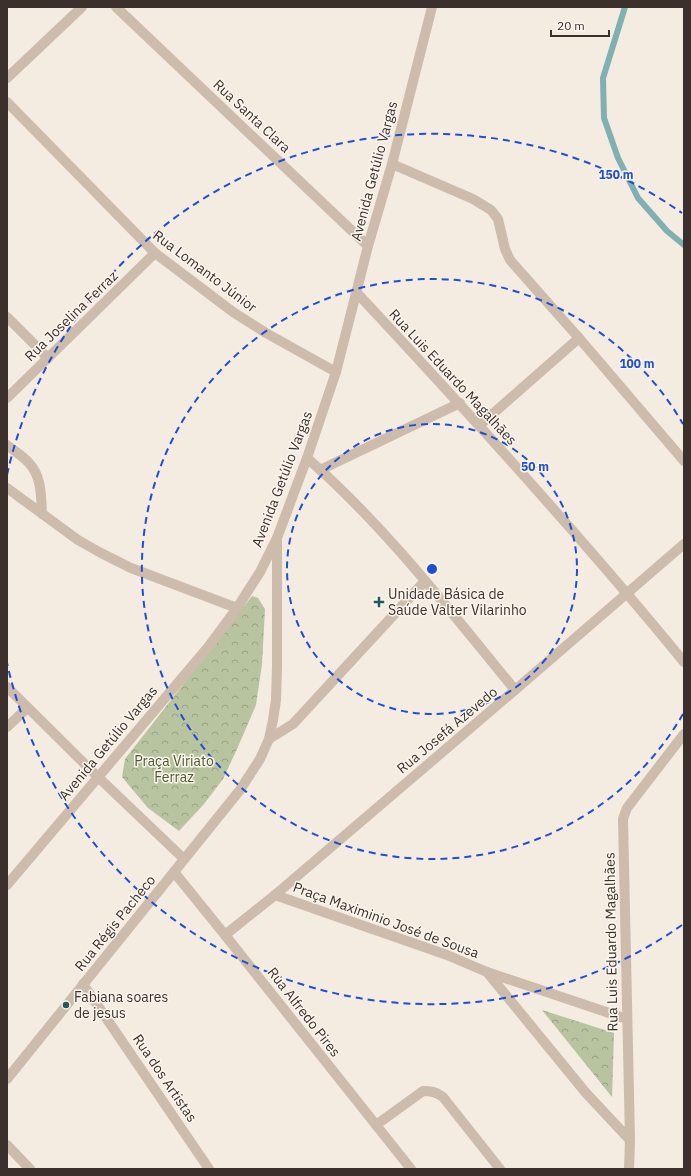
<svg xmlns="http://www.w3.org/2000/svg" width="691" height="1176" viewBox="0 0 691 1176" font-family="'IBM Plex Sans',sans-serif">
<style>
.forest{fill:url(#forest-crowns)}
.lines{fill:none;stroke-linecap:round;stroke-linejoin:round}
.stream{stroke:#7fb0b2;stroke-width:6}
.minor{stroke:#cdbbac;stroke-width:10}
.ring{fill:none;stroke:#1d4ed8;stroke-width:2;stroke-dasharray:7 5}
.poi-dot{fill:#1f5a5e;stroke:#fbf5ee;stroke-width:1.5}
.labels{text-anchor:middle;stroke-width:3;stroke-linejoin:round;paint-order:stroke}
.street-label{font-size:14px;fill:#3b302b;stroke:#fbf5ee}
.poi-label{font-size:14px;fill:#3b302b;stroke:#fbf5ee;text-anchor:start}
.park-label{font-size:14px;fill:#4a5a2e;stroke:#fbf5ee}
.centre{fill:#1d4ed8;stroke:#fbf5ee;stroke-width:2}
.ring-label{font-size:12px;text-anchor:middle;font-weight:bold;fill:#1d4ed8;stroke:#fbf5ee;stroke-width:3;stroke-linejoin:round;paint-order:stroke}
</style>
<defs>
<pattern id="forest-crowns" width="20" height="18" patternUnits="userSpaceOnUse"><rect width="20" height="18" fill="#b8c4a0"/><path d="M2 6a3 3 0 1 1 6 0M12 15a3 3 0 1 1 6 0" fill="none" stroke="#97a083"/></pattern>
</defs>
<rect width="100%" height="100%" fill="#f4ebe1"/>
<g class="forest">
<path d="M252,596L258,598L265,609L262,664L256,705L237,749L223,779L204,804L179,831L148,808L122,777L125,759Z"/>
<path d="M542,1010L614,1033L612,1097Z"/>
</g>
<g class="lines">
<path class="stream" d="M625,7L603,78L604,118L618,158L638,198L667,231L684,245"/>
<g class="minor">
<path d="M116,7L368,246"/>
<path d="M7,78L82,7"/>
<path d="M7,102L155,253L233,312L266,333L336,372"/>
<path d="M392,164L473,199L491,210L498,219L505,249L510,260L579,338L684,461"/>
<path d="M357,293C469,413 580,535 684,662"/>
<path d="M7,317L48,358"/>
<path d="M7,398L155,253"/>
<path d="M480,425L579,338"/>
<path d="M7,445C14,451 23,456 29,463C42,477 41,497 42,514"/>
<path d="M307,458C385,526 450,611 515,690"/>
<path d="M320,470L460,403"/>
<path d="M7,488L78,540L101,553L131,568L237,608"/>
<path d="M7,687L98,777L184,859"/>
<path d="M7,727L27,708"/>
<path d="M269,739L293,724L425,581"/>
<path d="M174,872L225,935L411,1169"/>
<path d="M7,885L209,646L237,608L260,572L277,538L307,458L336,372L368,246L392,164L432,7"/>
<path d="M275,895L447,955L487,972L627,1019"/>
<path d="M225,935L275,895L515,690L684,544"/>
<path d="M487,972L586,1093L630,1140"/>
<path d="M83,984L209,1169"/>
<path d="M7,1079L240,790L260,759L269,739L273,720L276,700L277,667V540"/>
<path d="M376,1125L423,1091C432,1091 436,1092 443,1097L500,1169"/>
<path d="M7,1145L30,1169"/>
<path d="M629,1169L630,1140L623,819L627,808L684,734"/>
</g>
</g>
<g class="ring">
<circle cx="432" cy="569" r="145"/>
<path d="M683 714A290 290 0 1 1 683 424"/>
<path d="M682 925A435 435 0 0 1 7 663M7 475A435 435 0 0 1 682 213"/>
</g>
<g class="poi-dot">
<path d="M377 596h4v4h4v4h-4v4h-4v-4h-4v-4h4z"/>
<circle cx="66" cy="1005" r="4"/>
</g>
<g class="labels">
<g class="street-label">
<text transform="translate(252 116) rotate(43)" y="5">Rua Santa Clara</text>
<text transform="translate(374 171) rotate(-75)" y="5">Avenida Getúlio Vargas</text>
<text transform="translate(205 271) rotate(37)" y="5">Rua Lomanto Júnior</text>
<text transform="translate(71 316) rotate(-44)" y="5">Rua Joselina Ferraz</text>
<text transform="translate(453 377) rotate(47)" y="5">Rua Luis Eduardo Magalhães</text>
<text transform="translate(282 479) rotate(-69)" y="5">Avenida Getúlio Vargas</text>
<text transform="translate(447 730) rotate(-40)" y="5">Rua Josefá Azevedo</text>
<text transform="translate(108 743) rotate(-50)" y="5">Avenida Getúlio Vargas</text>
<text transform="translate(386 920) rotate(20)" y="5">Praça Maximinio José de Sousa</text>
<text transform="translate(115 923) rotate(-51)" y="5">Rua Régis Pacheco</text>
<text transform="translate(611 942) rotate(-91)" y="5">Rua Luis Eduardo Magalhães</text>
<text transform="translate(304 1012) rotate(52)" y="5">Rua Alfredo Pires</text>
<text transform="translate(165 1078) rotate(56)" y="5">Rua dos Artistas</text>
</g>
<g class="poi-label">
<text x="388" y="599">Unidade Básica de<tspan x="388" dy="16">Saúde Valter Vilarinho</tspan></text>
<text x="74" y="1002">Fabiana soares<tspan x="74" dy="16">de jesus</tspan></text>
</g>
<g class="park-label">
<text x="174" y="766">Praça Viriato<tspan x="174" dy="16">Ferraz</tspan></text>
</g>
</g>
<circle cx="432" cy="569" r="6" class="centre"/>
<g class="ring-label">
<text x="616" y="179">150 m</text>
<text x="637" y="368">100 m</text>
<text x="535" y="471">50 m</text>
</g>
<rect width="691" height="1176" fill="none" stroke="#3b302b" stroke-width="16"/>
<path d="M551 30v6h58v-6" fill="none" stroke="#3b302b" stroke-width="2"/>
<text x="557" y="30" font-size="12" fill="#3b302b" stroke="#fbf5ee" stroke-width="3" paint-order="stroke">20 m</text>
</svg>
